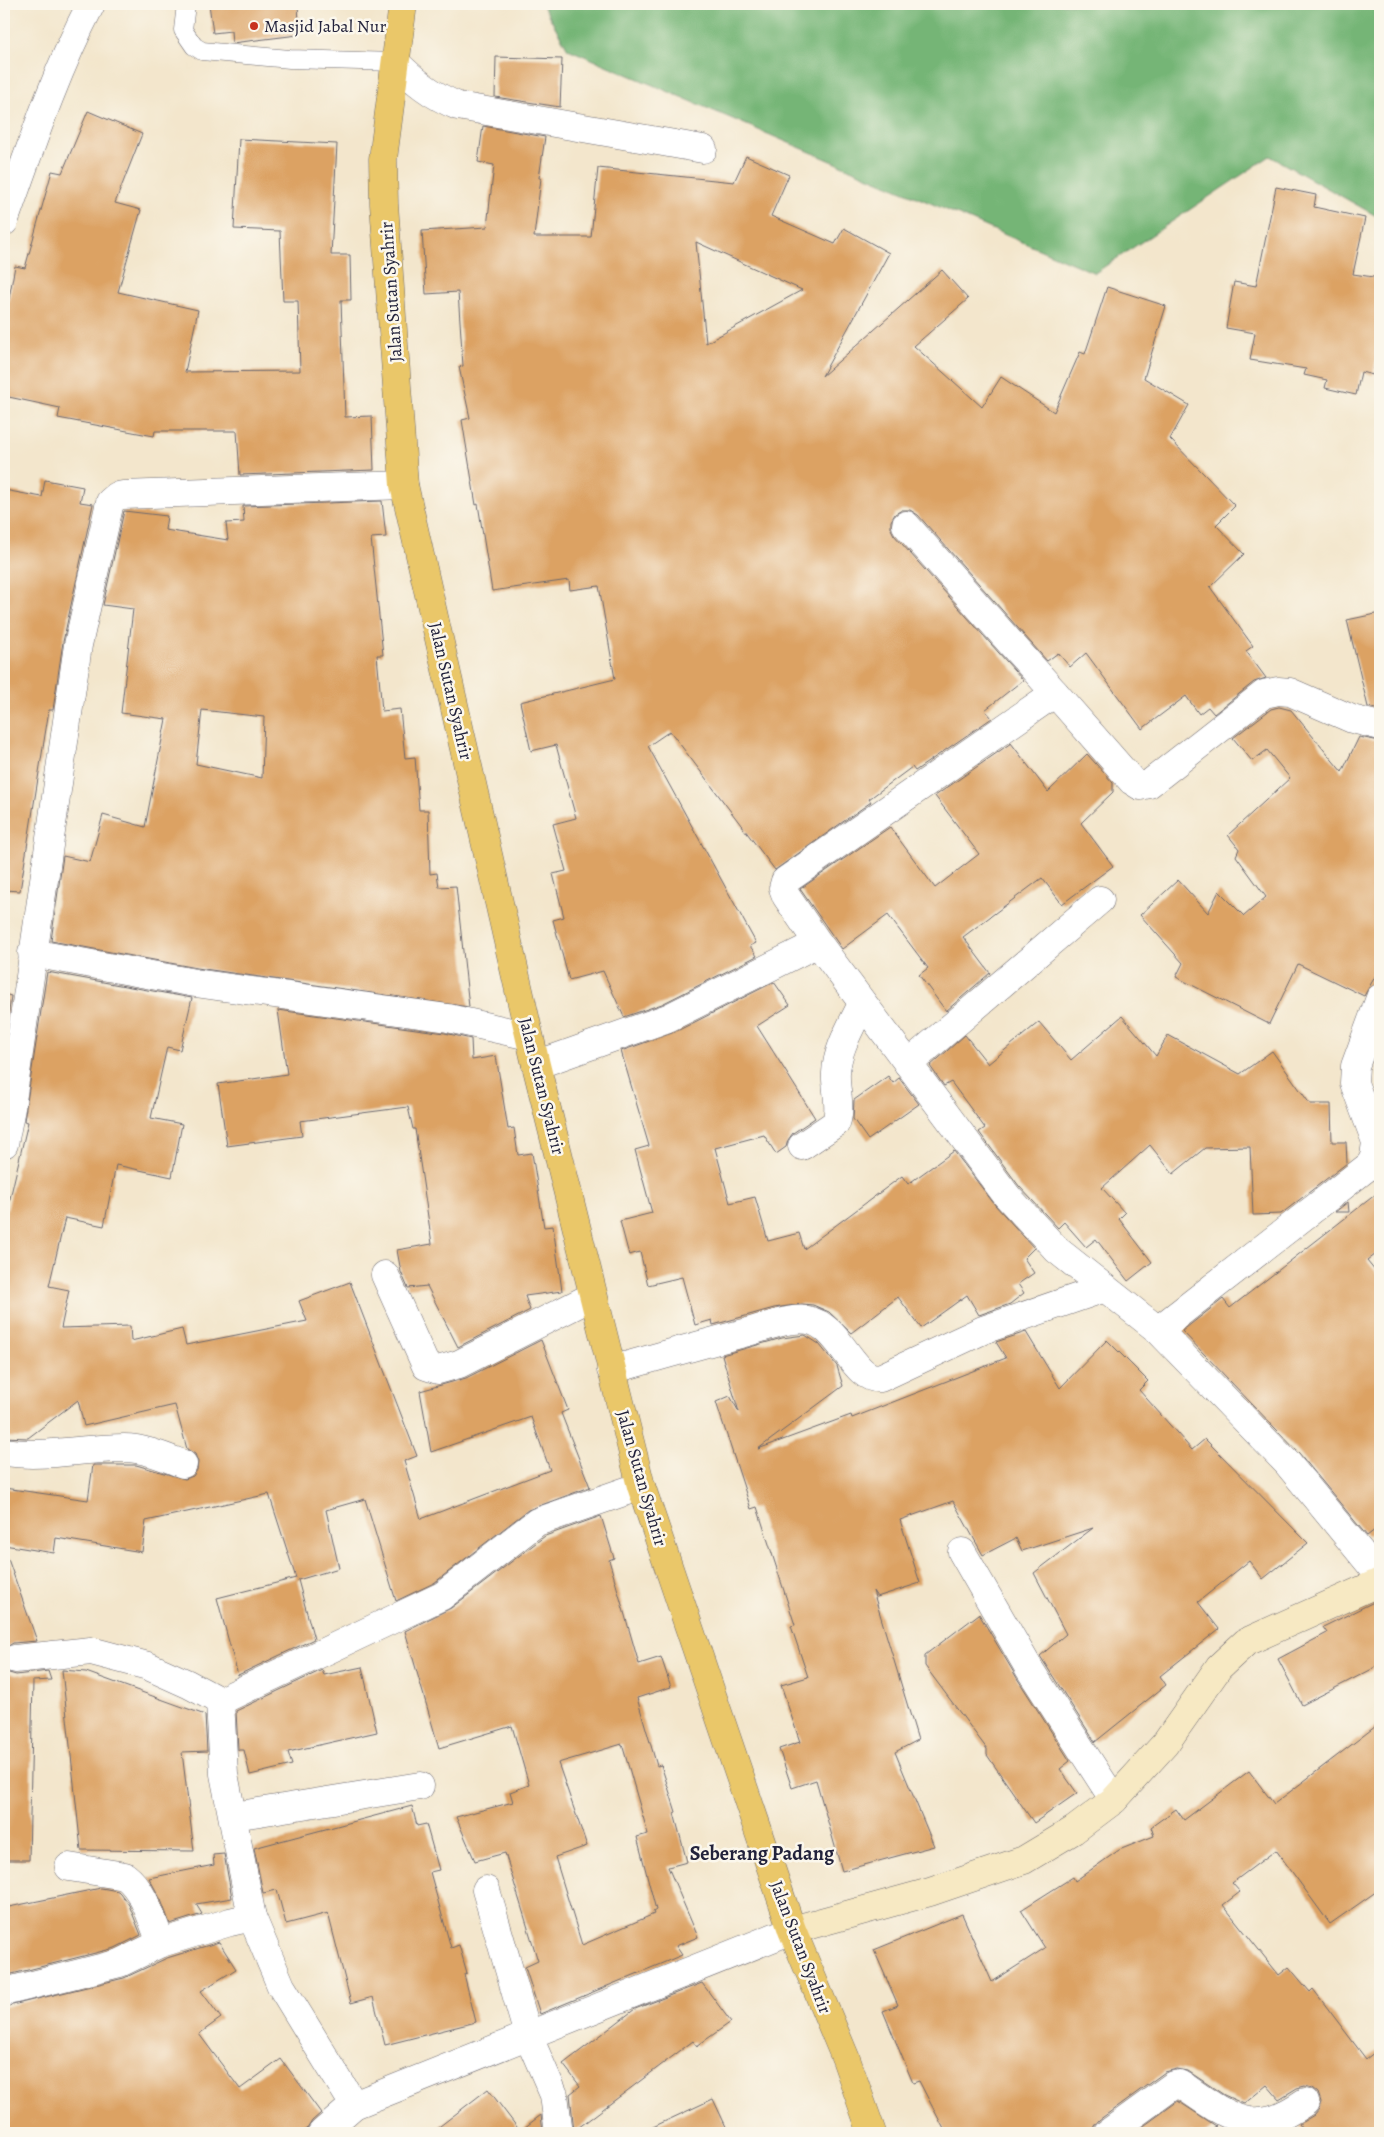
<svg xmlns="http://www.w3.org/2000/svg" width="1384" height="2137" viewBox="0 0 1384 2137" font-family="Alegreya,serif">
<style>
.forest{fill:#75b576;stroke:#4c6c58}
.building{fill:#dca264;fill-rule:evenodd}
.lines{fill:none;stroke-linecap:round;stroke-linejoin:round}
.lane-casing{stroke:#6b676e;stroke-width:19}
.street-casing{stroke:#6b676e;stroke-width:29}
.secondary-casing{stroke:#6b676e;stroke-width:29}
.primary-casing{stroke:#6b676e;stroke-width:29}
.lane{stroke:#fff;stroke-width:18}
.street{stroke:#fff;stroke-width:28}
.secondary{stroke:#f7e9c3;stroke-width:28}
.primary{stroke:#eac769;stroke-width:28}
.poi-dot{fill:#c8321e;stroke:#fbf7ec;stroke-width:2}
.labels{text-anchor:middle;stroke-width:5;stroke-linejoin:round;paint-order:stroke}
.poi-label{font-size:18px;fill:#22223b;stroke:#fbf7ec;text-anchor:start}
.street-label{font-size:18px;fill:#22223b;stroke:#fbf7ec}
.quarter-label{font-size:20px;font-weight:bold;fill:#22223b;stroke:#fbf7ec}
</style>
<rect width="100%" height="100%" fill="#fbf7ec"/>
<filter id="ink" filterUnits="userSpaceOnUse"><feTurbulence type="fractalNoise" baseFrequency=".02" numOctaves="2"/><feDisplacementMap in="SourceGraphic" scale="10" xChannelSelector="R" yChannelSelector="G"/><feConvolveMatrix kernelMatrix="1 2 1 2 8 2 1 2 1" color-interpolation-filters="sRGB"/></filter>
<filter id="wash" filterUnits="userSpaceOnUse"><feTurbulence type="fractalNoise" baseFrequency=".0096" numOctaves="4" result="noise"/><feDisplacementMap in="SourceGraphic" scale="20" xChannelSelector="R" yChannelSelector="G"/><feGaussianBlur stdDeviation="1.12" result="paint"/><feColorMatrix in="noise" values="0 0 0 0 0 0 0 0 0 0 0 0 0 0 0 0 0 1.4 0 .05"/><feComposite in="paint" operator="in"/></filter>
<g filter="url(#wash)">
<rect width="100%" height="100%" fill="#f3e6cc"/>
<path class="forest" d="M542,4H1380V218L1270,156L1095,273L568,49Z"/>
<g id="blocks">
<g class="building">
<path d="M209,4H298L299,23H296L298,35L232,43L231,31L213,33Z"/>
<path d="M496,57L562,59L560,107L495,97Z"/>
<path d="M88,111L142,134L115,203L141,210L118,292L198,310L185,372L300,371L298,301H283L280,231L234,229L239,139L337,144L331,255H350L351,300H341L345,417L372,416L374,470L240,475L237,431H155L154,436L58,418L60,408L4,396V325L15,266L25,268L52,171L62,173Z"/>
<path d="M483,126L545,137L539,178H541L534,237H591L598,168L734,182L746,156L789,175L771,216L835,244L844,228L889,253L822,376L942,270L968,299L914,346L982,407L1001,377L1054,412L1080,352L1085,354L1107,287L1166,306L1144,378L1189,405L1170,439L1235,506L1216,525L1244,554L1210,587L1253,646L1246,651L1266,678L1254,682L1214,714L1208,707L1199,714L1186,696L1142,729L1086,653L1070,667L1058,653L1047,661L918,515L910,510H902L895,514L891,521V529L894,535L1023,680L985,710L992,718L915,771L912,767L869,799L871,802L775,870L670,731L648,746L756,943L750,946L757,956L662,1004L624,1017L603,971L569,980L553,920L564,917L553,874L566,871L553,824L576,818L556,745L531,751L520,702L615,679L599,586L570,590L569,580L492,591L478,504L476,505L462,420L470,418L459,367L463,366L458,292L426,294L422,231L487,227L494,165L478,162ZM696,242L802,290L706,343Z"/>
<path d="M1276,187L1316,195L1314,207L1365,218L1353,274L1380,278V338L1373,375L1361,372L1356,395L1325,388L1327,380L1304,375L1306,369L1250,360L1255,333L1226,328L1234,282L1256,286Z"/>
<path d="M45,480L83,487L80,502L93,504L63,642L53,710H49L20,891L4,890V490L42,497Z"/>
<path d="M382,501L386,537L371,538L383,655H377L382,711L400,709L405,758L415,757L419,810H428L430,874L437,873L439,887L456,886L469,1007L197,968L51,941L63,856L90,862L103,815L145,827L166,719L121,713L133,609L103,605L124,511L167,516L165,530L228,540L226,523L244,522L243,506ZM202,710L264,717L262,778L196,764Z"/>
<path d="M1380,613V710L1368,707L1347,620Z"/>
<path d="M1279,707L1291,710L1342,772L1359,737L1380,741V968L1364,996L1298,964L1269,1024L1176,977L1183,963L1140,915L1178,880L1208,913L1219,891L1244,916L1266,897L1236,856L1239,849L1228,835L1290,778L1267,750L1252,761L1233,738L1271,709Z"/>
<path d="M1011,743L1048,792L1087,754L1113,783V792L1081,823L1113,866L1062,904L1042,878L963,937L990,973L946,1011L919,975L928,968L888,915L842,949L800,889L890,827L935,888L979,854L935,796Z"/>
<path d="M47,972L192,998L180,1050L167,1047L151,1118L182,1124L172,1177L116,1165L104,1226L65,1218L49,1286L69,1290L61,1328L130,1326L131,1341L182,1329L186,1345L307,1321L299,1301L350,1282L417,1456L404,1461L421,1519L550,1470L531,1417L431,1452L420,1391L466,1378L541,1340L568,1410L561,1413L590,1487L528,1510L434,1583L396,1601L365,1499L326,1510L339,1568L298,1580L314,1639L238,1675L217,1598L296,1578L269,1494L146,1521L142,1552L56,1538L54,1553L4,1545V1488L88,1500L93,1465H136L185,1479L193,1476L197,1470L198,1462L195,1454L187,1449L175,1405L84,1426L78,1400L28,1438L4,1437V1224L28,1122L24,1121Z"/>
<path d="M774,982L790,1005L757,1026L815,1118L793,1133L788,1140L786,1147L776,1154L764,1135L715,1148L730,1203L755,1197L768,1241L799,1233L804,1249L902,1176L908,1184L954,1151L995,1205L1034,1248L1024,1258L1034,1273L1018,1284L1024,1293L1010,1304L979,1315L967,1295L921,1328L898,1297L851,1333L829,1312L813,1305L802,1304L774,1308L713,1325L712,1320L695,1325L682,1277L648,1285L640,1252L629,1255L620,1221L652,1213L635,1150L649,1146L621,1051L675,1032Z"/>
<path d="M4,994L11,996L4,1049Z"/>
<path d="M278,1010L445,1033L471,1039L472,1060L496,1056L508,1129L514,1128L518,1155L532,1153L544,1227L553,1226L562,1291L525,1296L530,1310L458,1347L427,1286L408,1288L401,1272L397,1250L432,1244L415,1129H413L408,1107L300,1121L302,1136L227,1146L218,1084L287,1074Z"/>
<path d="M1122,1016L1156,1056L1168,1035L1240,1074L1272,1051L1310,1104H1331L1332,1142H1346L1347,1163L1281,1214L1253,1215L1250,1147L1205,1148L1173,1174L1150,1145L1102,1188L1125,1213L1119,1219L1152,1262L1128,1281L1096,1239L1086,1247L1064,1222L1058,1228L1019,1186L979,1132L985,1128L951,1082L944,1086L930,1066L965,1035L988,1064L1039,1022L1071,1060Z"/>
<path d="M888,1076L893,1083L899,1078L919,1104L868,1140L853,1119L854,1100Z"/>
<path d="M1380,1191V1251L1367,1261L1380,1277V1526L1367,1536L1299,1453L1182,1331L1223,1299L1230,1308Z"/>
<path d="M1348,1202L1349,1212H1335Z"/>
<path d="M1026,1332L1060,1388L1107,1340L1148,1381L1139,1390L1192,1450L1205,1439L1308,1543L1263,1579L1249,1561L1198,1602L1219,1629L1160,1676L1166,1685L1095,1742L1040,1656L1066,1634L1034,1573L1093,1528L1022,1551L1016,1538L983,1555L953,1501L900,1520L920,1583L877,1597L873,1591L918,1740L895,1752L934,1846L842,1871L816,1780L792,1788L779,1749L800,1742L781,1685L808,1677L791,1626L795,1625L757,1507L751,1509L716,1402L730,1396L739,1412L722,1355L782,1338L805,1335L819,1344L837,1366L843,1386L758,1449L851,1415L852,1418L1006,1358L996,1342Z"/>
<path d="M601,1516L614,1558L609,1560L639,1664L661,1657L671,1687L637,1698L657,1766L661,1765L676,1812L674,1813L687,1862L668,1867L698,1937L676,1946L682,1955L540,2014L525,1967L538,1961L505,1853L475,1861L456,1817L513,1802L510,1792L529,1785L512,1726L439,1748L405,1631L451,1608L545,1536ZM622,1744L648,1834L637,1837L656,1910L653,1912L654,1914L582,1945L555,1857L587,1846L558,1763Z"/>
<path d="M8,1559L37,1641L13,1643L4,1649V1560Z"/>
<path d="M1380,1599V1665L1302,1705L1278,1659L1327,1633L1323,1627Z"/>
<path d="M979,1614L1017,1678L1070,1761L1060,1769L1077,1793L1034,1823L987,1755V1749L925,1666V1655Z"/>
<path d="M362,1667L377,1732L288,1752L292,1765L250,1775L244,1750H238L236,1711L322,1670L324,1675Z"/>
<path d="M4,1669L9,1673L16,1675L48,1671L51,1680L33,1681L29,1860H4Z"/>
<path d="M62,1670L86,1672L205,1715L207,1751L182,1752L194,1851L81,1850Z"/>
<path d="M1380,1723V1889L1330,1924L1276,1850L1232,1883L1240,1892L1223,1905L1279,1975L1289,1967L1310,1992L1313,1989L1366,2059L1380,2048V2133H1306L1299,2124L1314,2115L1319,2109L1321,2102L1318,2093L1312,2088L1305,2086L1297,2088L1279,2099L1267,2085L1244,2104L1224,2095L1188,2071L1177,2069L1165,2072L1099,2120L1094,2126L1093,2133H946L919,2081L913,2083L883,2011L898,2005L874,1950L962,1914L992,1982L1045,1948L1021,1910L1073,1877L1075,1881L1119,1850L1154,1836L1151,1827L1176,1809L1184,1820L1249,1771L1274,1804Z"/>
<path d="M412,1806L417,1826L426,1824L439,1870L430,1872L451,1948L459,1945L467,1973L464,1974L476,2022L385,2045L373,1997L351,2003L328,1913L286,1924L277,1890L263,1893L254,1848Z"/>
<path d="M224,1854L232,1898L196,1904L202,1914L170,1924L161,1900L149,1878L214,1865L213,1855Z"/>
<path d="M101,1888L118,1891L120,1893L129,1905L141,1935L115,1948L4,1976V1908Z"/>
<path d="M219,1942L236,1969L201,1991L221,2018L199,2034L240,2089L281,2059L321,2113L312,2121L307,2129L301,2133H4V2007L124,1978L167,1958Z"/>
<path d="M702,1983L731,2022L697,2046L693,2041L574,2131L570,2094L580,2086L563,2064L635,2009Z"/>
<path d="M488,2089L520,2131L541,2115L543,2133H431Z"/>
<path d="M713,2099L729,2133H640Z"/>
<path d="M1178,2101L1216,2126L1207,2133H1134Z"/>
</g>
</g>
</g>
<g filter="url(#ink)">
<use href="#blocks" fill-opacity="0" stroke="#6b676e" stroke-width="1"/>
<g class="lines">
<g class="lane-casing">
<path id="lane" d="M186,4L183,30L194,46L202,51L290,59L395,62"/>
</g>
<g class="street-casing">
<g id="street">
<path d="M395,62C416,82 431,95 458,106L703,149"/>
<path d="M4,222C30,149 55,73 91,4"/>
<path d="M906,525L1055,693"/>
<path d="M818,943L786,896L783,888L785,881L1055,693L1132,781L1140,786L1149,784L1264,694L1278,691L1290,692L1352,719L1380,726"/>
<path d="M32,953L195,983L448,1018L529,1036"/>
<path d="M908,1064L1100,900"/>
<path d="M536,1065L668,1018L818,943L1007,1196L1057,1250L1158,1330L1288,1464L1380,1576"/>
<path d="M4,1144L11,1108L78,645L110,502L117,496L123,495L404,485"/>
<path d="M802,1146L836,1123C842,1107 835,1090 836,1073C837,1049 852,1025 862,1004"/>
<path d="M385,1275L426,1366L438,1370L459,1364L593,1296"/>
<path d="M1158,1330L1370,1165L1374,1157L1376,1142L1354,1083L1355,1066L1380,998"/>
<path d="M611,1370C657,1357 702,1344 748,1332C766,1327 790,1317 808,1320C841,1326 853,1381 880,1378L983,1330L1105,1288"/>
<path d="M4,1452C44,1458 83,1448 124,1448C144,1448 165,1457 183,1464"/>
<path d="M962,1552L1030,1670L1114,1800"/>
<path d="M15,1659L91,1651L148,1666L188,1684L220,1701"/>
<path d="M220,1701L442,1596L537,1522L641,1486"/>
<path d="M220,1701L224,1774L252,1917L281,1986L354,2105"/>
<path d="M234,1816L420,1786"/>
<path d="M69,1867L125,1876C145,1891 152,1921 161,1943"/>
<path d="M486,1890L528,2035L554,2095L559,2133"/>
<path d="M4,1992L120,1963L161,1943L230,1922L252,1917"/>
<path d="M322,2133L354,2105L792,1930"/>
<path d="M1108,2133L1174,2085L1180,2084L1185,2087C1232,2120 1255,2137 1305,2102"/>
</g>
</g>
<g class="secondary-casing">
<path id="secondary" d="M792,1930L930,1892L1024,1860L1074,1830L1114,1800L1165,1744L1219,1667L1246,1642L1380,1582"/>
</g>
<g class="primary-casing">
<path id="primary" d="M403,4L383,159L384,204L404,485L536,1065L641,1486L792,1930L846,2059L872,2133"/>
</g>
<use href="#lane" class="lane"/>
<use href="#street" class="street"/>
<use href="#secondary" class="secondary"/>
<use href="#primary" class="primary"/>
</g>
</g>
<circle class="poi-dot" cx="254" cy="26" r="5"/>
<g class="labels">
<g class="poi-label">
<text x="264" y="32">Masjid Jabal Nur</text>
</g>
<g class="street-label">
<text transform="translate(391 292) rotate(-94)" y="6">Jalan Sutan Syahrir</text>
<text transform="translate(451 691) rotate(77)" y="6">Jalan Sutan Syahrir</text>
<text transform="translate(542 1086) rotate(76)" y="6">Jalan Sutan Syahrir</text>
<text transform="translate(642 1478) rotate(74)" y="6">Jalan Sutan Syahrir</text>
<text transform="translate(801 1947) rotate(69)" y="6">Jalan Sutan Syahrir</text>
</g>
<g class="quarter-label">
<text x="762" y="1860">Seberang Padang</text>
</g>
</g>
<rect width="1384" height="2137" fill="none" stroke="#fbf7ec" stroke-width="20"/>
</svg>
